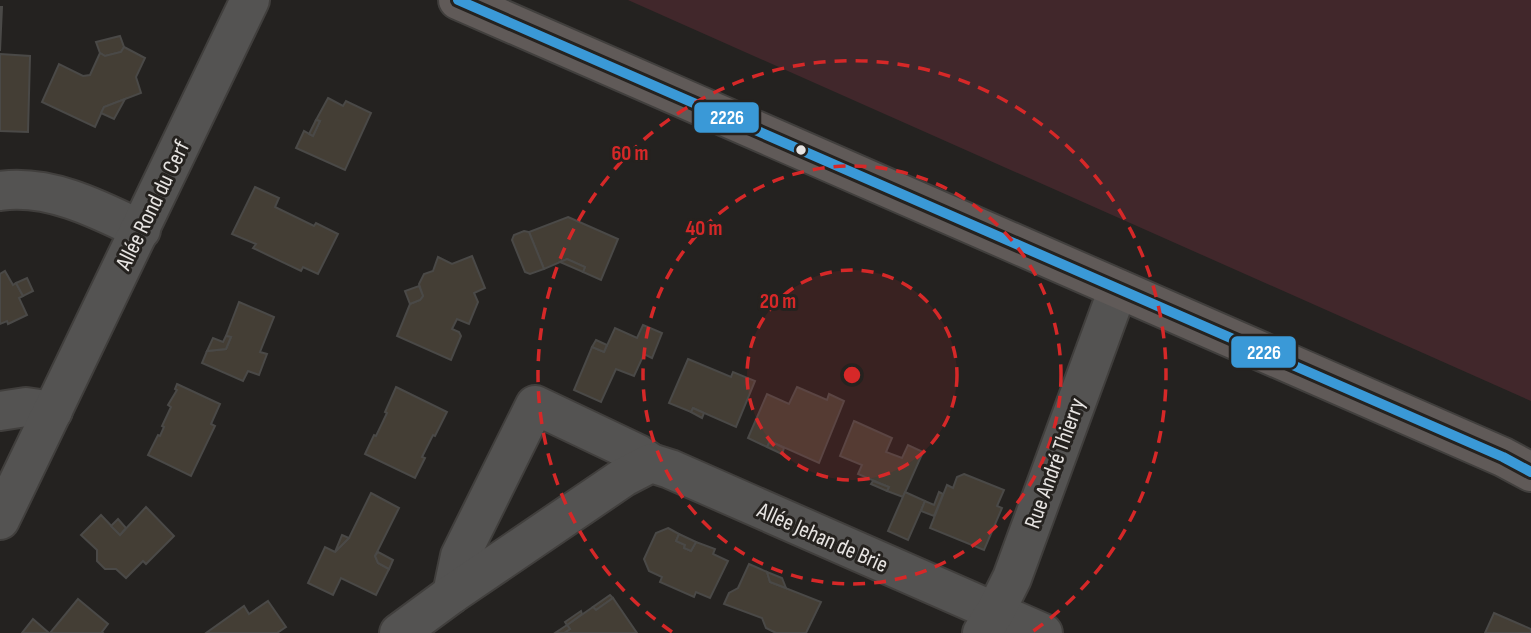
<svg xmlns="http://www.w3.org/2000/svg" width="1531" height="633" viewBox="0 0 1531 633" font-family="'Sofia Sans Condensed',sans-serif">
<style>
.green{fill:#41272b}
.building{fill:#443e35;stroke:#4a4947;stroke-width:2}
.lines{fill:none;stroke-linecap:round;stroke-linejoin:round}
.minor-casing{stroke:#413f3d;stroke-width:42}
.tertiary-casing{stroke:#413f3d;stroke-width:42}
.secondary-casing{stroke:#413f3d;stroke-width:42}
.minor{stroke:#545352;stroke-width:38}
.tertiary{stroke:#545352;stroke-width:38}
.secondary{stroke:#605a58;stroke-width:38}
.bus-1-casing{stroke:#25221f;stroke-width:16}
.bus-1{stroke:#3a99d7;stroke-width:10}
.ring{fill:none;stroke:#d62828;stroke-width:3.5;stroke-dasharray:12 9}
.bus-dot{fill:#e7e4e2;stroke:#25221f;stroke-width:2.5}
.labels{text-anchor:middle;stroke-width:6;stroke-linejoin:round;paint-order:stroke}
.street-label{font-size:23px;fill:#e7e4e2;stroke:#25221f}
.centre{fill:#d62828;stroke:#25221f;stroke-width:3.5}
.ring-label{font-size:21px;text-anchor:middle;font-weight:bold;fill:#d62828;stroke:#25221f;stroke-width:6;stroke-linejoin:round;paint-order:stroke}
.line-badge{stroke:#25221f;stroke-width:2.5}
.badge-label{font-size:19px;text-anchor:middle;font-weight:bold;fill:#fff}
</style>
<rect width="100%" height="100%" fill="#242220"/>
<path class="green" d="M629,0H1531V401L628,0Z"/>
<g class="building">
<path d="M0,7H2L0,51Z"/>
<path d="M120,36L124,47L121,52L105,56L100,53L96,42Z"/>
<path d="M124,47L145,58L136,77L141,93L104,107L95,127L42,102L59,64L83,76L90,75L100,53L105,56L121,52Z"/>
<path d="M0,54L30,56L28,132L0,131Z"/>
<path d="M328,98L343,106L346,101L371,113L345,170L296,148L304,131L313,136L320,121L316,120Z"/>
<path d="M125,99L114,119L101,113L104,107Z"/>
<path d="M316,120L320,121L313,136L309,134Z"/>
<path d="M255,187L279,198L275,207L314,226L316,223L338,234L318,274L303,267L301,271L253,248L256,244L232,234Z"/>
<path d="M568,217L618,239L601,280L583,272L585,267L567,259L544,269L529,232Z"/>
<path d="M524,231L529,232L544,269L530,274L525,272L512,240L514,235Z"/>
<path d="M472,256L485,288L474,293L478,302L469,324L457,319L452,329L459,332L461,336L451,360L397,336L410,304L420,300L423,296L419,284L424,274L433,271L438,257L452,264Z"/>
<path d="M567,259L585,267L583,272L560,262Z"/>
<path d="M5,271L13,285L16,283L23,296L19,298L27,315L8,324L7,321L0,324V274Z"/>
<path d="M27,278L33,291L23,296L16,283Z"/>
<path d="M419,286L423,296L420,300L410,304L405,291Z"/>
<path d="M239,302L274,317L260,352L267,354L259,375L248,371L243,381L202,363L207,351L226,349L231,337L226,336Z"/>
<path d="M643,325L662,333L652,358L644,354L634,376L616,369L601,402L574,390L592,347L604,352L615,328L637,338Z"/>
<path d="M226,336L231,337L226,349L207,351L213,338L223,342Z"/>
<path d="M596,340L607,345L604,352L592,347Z"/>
<path d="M688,359L731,377L733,372L755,381L736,427L693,408L691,412L669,403Z"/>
<path d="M177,384L220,404L211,424L215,426L191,476L148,455L158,435L160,436L164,427L162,426L171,407L168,405L177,390L175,389Z"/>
<path d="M396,387L447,412L435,436L433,435L422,457L425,458L415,478L365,454L374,435L376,436L387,413L385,412Z"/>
<path d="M797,387L827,400L829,394L844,401L819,463L770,441L767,447L748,438L767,394L789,404Z"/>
<path d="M693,408L704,413L702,418L691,412Z"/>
<path d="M854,421L892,438L886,452L902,458L908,445L923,452L903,497L887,491L889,487L858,474L862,465L840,456Z"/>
<path d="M770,441L784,448L782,454L767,447Z"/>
<path d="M964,474L1004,490L997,506L1002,508L984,550L930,528L947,485L953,488L957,477Z"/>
<path d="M873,481L889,487L887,491L871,484Z"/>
<path d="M905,492L925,501L908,540L888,531Z"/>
<path d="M939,492L943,494L934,516L921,511L925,501L934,505Z"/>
<path d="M371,493L399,508L375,556L378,563L389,569L376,595L341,578L333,595L308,583L325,547L335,552L349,538Z"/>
<path d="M146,507L174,536L146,564L143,561L126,578L116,569H105L97,561V550L81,535L101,515L120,535Z"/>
<path d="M118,519L126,528L120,535L111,526Z"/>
<path d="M668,528L679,534L676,541L685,545L684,548L691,551L696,542L715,549L713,554L728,561L710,598L696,592L694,597L660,582L662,577L649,571L644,559L656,533Z"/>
<path d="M679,534L696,542L691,551L684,548L685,545L676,541Z"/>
<path d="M342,535L349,538L335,552Z"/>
<path d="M378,552L393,560L389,569L378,563L375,556Z"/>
<path d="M749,564L767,572L770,582L821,602L806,633H776L766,628L762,618L724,604L729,593L738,588Z"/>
<path d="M767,572L782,578L786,588L770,582Z"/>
<path d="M610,595L613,598L596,610L593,607Z"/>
<path d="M613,598L637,633H564L570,629L567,625L593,607L596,610Z"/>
<path d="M78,599L108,624L102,632L103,633H50Z"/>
<path d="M268,601L286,627L277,633H206L244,606L249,614Z"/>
<path d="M581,611L582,614L567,625L565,622Z"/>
<path d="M1494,613L1531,629V633H1485Z"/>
<path d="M33,619L49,633H22Z"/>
<path d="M567,625L570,629L564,633H555Z"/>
</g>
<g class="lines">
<g class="minor-casing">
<g id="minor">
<path d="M0,191C49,184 98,209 141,230"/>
<path d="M0,411L26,407L53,411"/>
<path d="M0,520L250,0"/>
<path d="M452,594L460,556L535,405L638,454L651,463"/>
<path d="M399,633L452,594L624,477L651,463L670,469L1043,633"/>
</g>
</g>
<g class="tertiary-casing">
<path id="tertiary" d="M982,633L995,612L1012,578L1118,289"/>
</g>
<g class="secondary-casing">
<path id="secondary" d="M458,0L1503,457L1531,472"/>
</g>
<use href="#minor" class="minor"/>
<use href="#tertiary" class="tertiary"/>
<use href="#secondary" class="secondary"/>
<g class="bus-1-casing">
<path id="bus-1" d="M458,0L1503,457L1531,472"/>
</g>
<use href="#bus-1" class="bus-1"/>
</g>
<circle cx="852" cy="375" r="105" fill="#d62828" fill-opacity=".12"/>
<g class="ring">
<circle cx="852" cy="375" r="105"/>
<circle cx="852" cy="375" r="209"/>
<path d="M672 632A314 314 0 1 1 1032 632"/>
</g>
<circle class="bus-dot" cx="801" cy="150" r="6"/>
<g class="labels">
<g class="street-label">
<text transform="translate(152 205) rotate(-64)" y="8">Allée Rond du Cerf</text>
<text transform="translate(1054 463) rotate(-70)" y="8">Rue André Thierry</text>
<text transform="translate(823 537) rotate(24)" y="8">Allée Jehan de Brie</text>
</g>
</g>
<circle cx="852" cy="375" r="10" class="centre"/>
<g class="ring-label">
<text x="630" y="160">60 m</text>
<text x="704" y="235">40 m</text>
<text x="778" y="308">20 m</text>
</g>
<g class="line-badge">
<rect x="693" y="101" width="67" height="33" rx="7" fill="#3a99d7"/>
<rect x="1230" y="335" width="67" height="34" rx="7" fill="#3a99d7"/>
</g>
<g class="badge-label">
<text x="727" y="124">2226</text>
<text x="1264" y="359">2226</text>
</g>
</svg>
